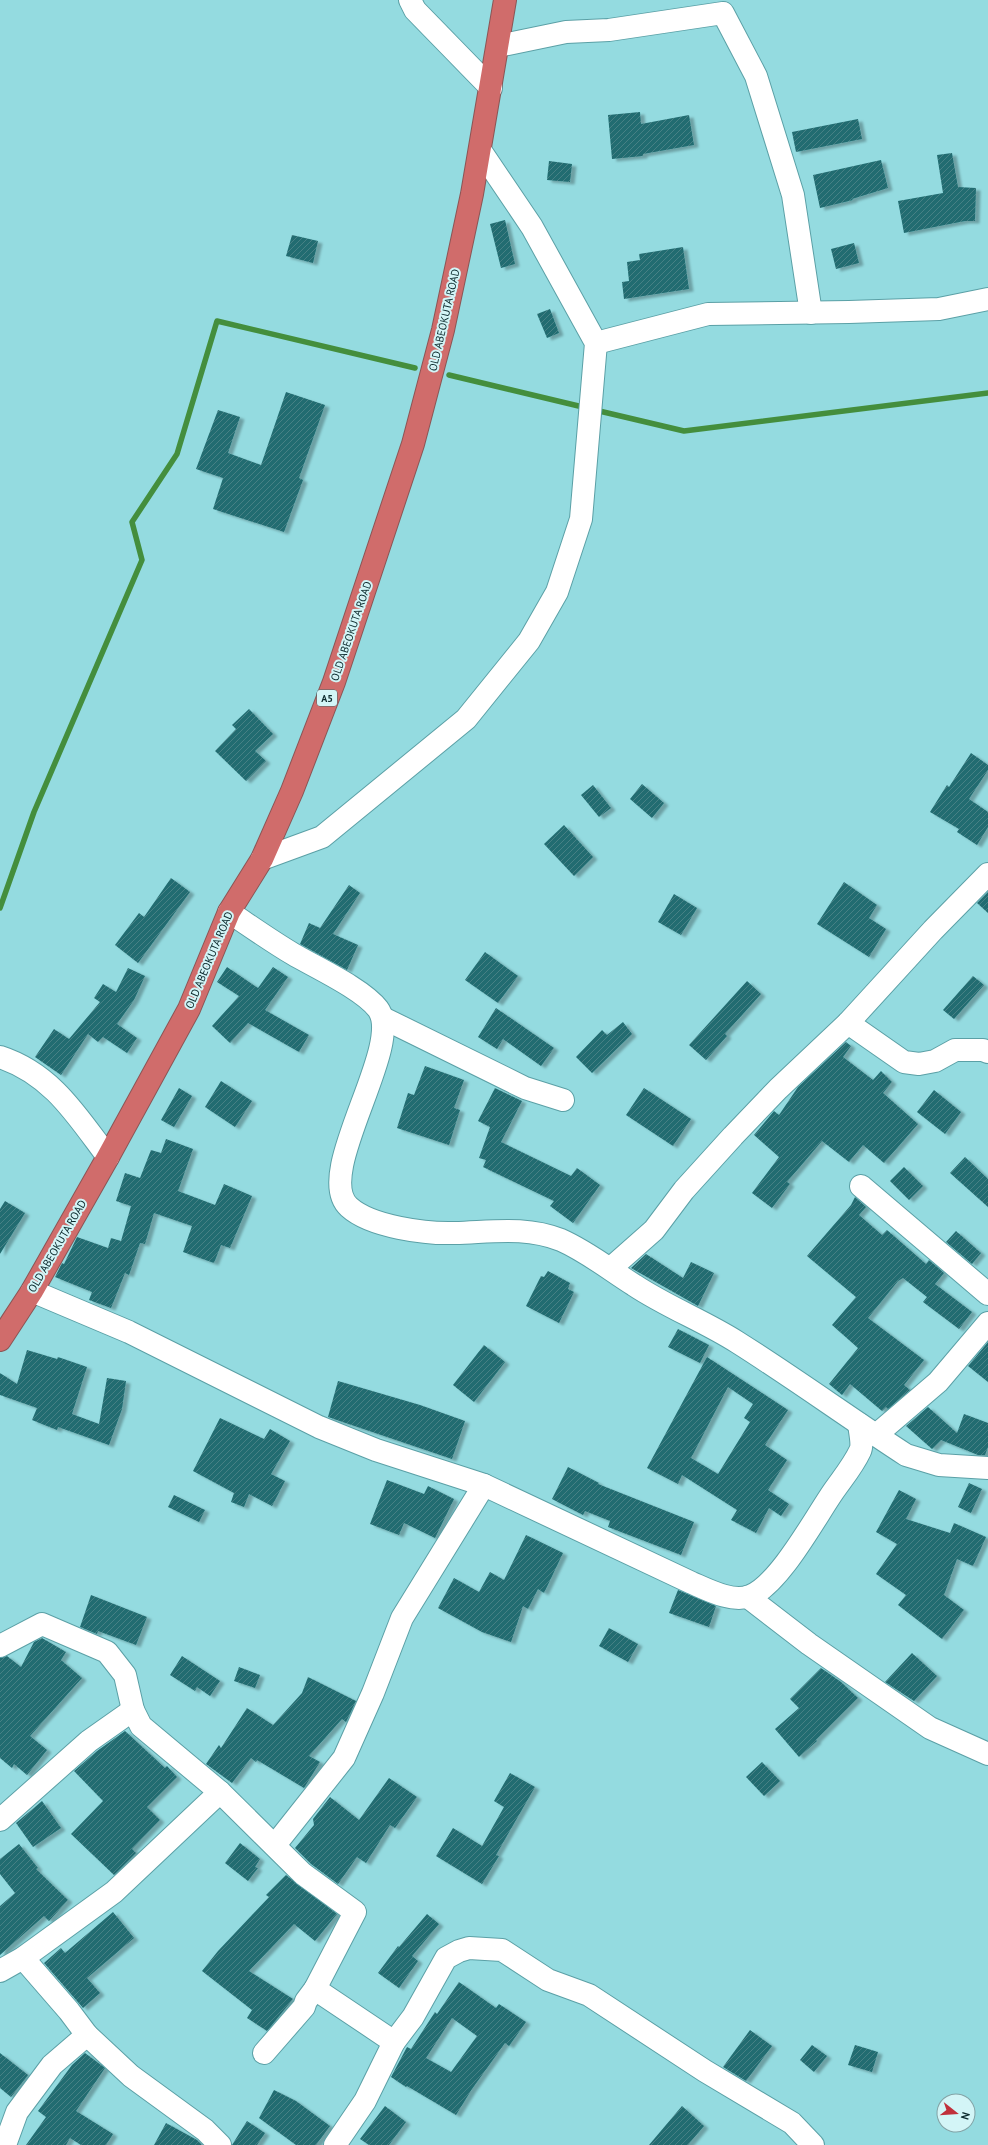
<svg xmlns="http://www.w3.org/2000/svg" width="988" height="2145" viewBox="0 0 988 2145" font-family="'PT Sans',sans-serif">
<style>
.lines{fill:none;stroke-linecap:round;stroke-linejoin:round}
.stream{stroke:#448e3d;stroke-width:5.5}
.building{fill:url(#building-hatch);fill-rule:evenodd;filter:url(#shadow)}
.minor-casing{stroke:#5ba0a6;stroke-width:24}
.highway-casing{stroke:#8b5555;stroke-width:24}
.minor{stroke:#fff;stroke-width:22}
.highway{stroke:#d06c6b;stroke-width:22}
.labels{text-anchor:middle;stroke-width:4;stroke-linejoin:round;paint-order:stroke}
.shield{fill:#d3f5f7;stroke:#476669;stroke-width:1}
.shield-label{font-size:10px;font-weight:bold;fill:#0b292c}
.street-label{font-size:11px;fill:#0b292c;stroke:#d3f5f7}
</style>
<defs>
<pattern id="building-hatch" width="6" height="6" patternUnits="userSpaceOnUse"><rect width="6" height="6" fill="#226c71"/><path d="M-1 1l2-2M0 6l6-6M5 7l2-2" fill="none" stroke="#478185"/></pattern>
<filter id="shadow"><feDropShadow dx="4.5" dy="2.5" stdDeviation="1" flood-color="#0004"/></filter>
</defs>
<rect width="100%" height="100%" fill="#94dbe0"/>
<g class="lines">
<g class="stream">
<path d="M449,375L587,408"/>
<path d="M595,410L684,431L988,393"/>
<path d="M0,908L34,812L142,560L132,522L177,454L217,321L415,368"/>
</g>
</g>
<g class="building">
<path d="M640,112L641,124L689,115L694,145L643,154V156L612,159L608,115Z"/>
<path d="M858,119L862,139L796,152L792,132Z"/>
<path d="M952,153L958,187L976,188L975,221H965L904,233L898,201L943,193L937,155Z"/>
<path d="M881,160L888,188L852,199L853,200L820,208L813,175Z"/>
<path d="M549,161L572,164L570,182L547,180Z"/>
<path d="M505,220L515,264L501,268L490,224Z"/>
<path d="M292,235L318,241L313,263L286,256Z"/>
<path d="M854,243L859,263L836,269L831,249Z"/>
<path d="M683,247L689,289L624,299L622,282L629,281L627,262L640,260L639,254Z"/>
<path d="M550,309L559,333L547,338L537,314Z"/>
<path d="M286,392L325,405L299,478L303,480L284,532L213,509L223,478L196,469L218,410L240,417L228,453L261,465Z"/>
<path d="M249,709L273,734L255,751L266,761L246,781L215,751L236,729L232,725Z"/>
<path d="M971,753L988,765V770L969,799L988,812V827L977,845L957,832L959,829L930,812L947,785L949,787Z"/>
<path d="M642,784L664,803L652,818L630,799Z"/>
<path d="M593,785L611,808L599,817L581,795Z"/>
<path d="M564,825L593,857L574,876L544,844Z"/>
<path d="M171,878L190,892L138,963L115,945L139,913L144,917Z"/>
<path d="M844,882L877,905L869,918L886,929L869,957L817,924Z"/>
<path d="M349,885L360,893L333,934L358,945L347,970L300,944L309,923L320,928Z"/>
<path d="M988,892V913L977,903Z"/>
<path d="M674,894L697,908L681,935L658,922Z"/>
<path d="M485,952L518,976L498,1003L465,980Z"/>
<path d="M227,967L258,988L273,967L288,977L265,1010L309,1035L299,1052L248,1023L230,1043L212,1026L239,996L217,982Z"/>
<path d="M128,968L145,976L134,1000L117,1024L137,1038L127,1053L103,1037L98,1042L88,1034L61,1075L35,1057L54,1029L69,1039L100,1002L94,998L103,984L116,992Z"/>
<path d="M973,976L984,985L954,1019L943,1010Z"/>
<path d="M747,981L761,994L725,1034L727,1036L706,1060L689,1045Z"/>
<path d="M496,1008L554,1048L541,1066L503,1039L497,1049L478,1037Z"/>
<path d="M623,1022L632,1034L592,1073L576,1057L602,1030L607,1035Z"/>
<path d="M846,1042L851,1046L843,1057L873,1080L881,1071L892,1082L883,1093L918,1124L884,1163L863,1145L849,1162L822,1141L787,1182L790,1184L772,1208L752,1193L779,1157L754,1135L774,1111L779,1115L798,1087Z"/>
<path d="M425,1066L464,1080L454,1108L460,1110L449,1145L397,1128L408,1093L414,1095Z"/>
<path d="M221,1081L252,1101L235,1127L205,1107Z"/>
<path d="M179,1088L192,1096L174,1127L161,1120Z"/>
<path d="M495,1088L522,1101L501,1142L571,1176L577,1168L600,1185L573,1223L550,1206L554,1201L483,1167L486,1160L479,1158L490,1127L478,1121Z"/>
<path d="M644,1088L691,1119L673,1146L626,1115Z"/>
<path d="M934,1090L961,1112L945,1134L917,1112Z"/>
<path d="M166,1139L193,1149L178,1191L215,1205L224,1184L252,1196L230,1248L221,1245L214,1263L183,1252L192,1226L154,1213L145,1244L140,1243L129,1275L125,1273L111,1308L89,1300L92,1292L55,1277L62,1263L64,1264L77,1237L108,1248L111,1238L121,1241L131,1206L116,1201L125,1173L140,1178L151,1150L161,1153Z"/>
<path d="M965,1157L988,1179V1207L950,1173Z"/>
<path d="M904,1167L923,1186L909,1200L890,1181Z"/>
<path d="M855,1197L866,1207L859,1215L882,1235L887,1230L926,1264L929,1260L944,1273L935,1284L972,1312L959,1329L923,1302L927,1297L903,1278L898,1281L868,1318L924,1360L904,1385L910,1390L888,1409L886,1407L882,1411L850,1384L842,1395L829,1384L858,1348L832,1325L856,1297L807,1256L851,1205Z"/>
<path d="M5,1201L25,1213L0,1254V1209Z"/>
<path d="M956,1231L981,1253L972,1264L946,1242Z"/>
<path d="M646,1254L683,1278L691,1262L714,1273L698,1306L631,1268Z"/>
<path d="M548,1271L570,1283L568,1289L574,1292L559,1323L526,1306L541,1276L544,1277Z"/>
<path d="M678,1329L709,1345L700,1363L668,1347Z"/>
<path d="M988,1342V1382L968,1366Z"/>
<path d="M484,1345L505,1362L474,1402L453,1385Z"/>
<path d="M27,1350L57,1359L58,1357L87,1367L72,1414L99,1424L107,1378L126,1381L122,1409L109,1445L58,1427L57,1430L32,1420L37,1408L0,1395V1373L17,1384Z"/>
<path d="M707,1357L788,1410L765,1445L787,1460L768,1490L789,1504L781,1516L769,1508L756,1533L731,1520L737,1510L682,1475L678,1484L647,1468ZM728,1387L753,1404L744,1418L750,1422L718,1474L691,1458Z"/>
<path d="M338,1381L420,1405L465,1421L452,1459L328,1417Z"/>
<path d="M928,1407L957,1433L964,1414L988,1423V1447L985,1455H978L941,1440L932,1449L906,1426Z"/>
<path d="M220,1418L264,1439L270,1429L290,1441L271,1474L285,1481L272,1506L249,1494L244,1507L231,1502L234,1493L193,1471Z"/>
<path d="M568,1467L599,1483L598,1484L694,1522L681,1555L608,1527L610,1521L585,1511L583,1515L552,1499Z"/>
<path d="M387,1480L424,1494L428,1486L454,1499L435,1538L404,1523L399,1535L370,1524Z"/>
<path d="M969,1483L982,1489L971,1513L958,1507Z"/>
<path d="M899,1490L916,1499L906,1519L950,1533L954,1523L986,1537L973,1566L957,1559L944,1595L964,1610L942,1639L898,1605L906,1595L876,1574L897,1544L876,1532Z"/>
<path d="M174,1495L205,1510L199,1522L168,1507Z"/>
<path d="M526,1535L563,1553L544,1593L538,1589L528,1609L523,1606L511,1642L482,1632L438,1608L454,1578L479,1592L490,1572L504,1580Z"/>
<path d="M678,1590L716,1606L709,1627L669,1613Z"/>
<path d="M91,1595L147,1617L136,1645L98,1631L97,1634L80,1627Z"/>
<path d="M609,1628L638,1644L628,1662L599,1646Z"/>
<path d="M42,1638L66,1652L61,1660L82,1678L30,1736L47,1750L27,1775L14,1764L12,1768L0,1758V1658L7,1656L21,1667L34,1642Z"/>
<path d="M912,1653L937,1676L914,1701L885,1682Z"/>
<path d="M182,1656L220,1681L210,1696L197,1687L195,1691L170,1675Z"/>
<path d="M239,1667L260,1675L255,1688L234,1681Z"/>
<path d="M821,1668L841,1682L858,1698L816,1740L817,1741L799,1757L775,1729L799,1708L790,1699Z"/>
<path d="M308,1677L356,1701L346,1722L342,1719L309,1756L320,1762L304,1788L257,1760L256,1762L251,1758L232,1783L206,1764L219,1745L221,1748L247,1708L273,1725L302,1693Z"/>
<path d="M125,1731L165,1768L167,1766L177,1777L147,1807L160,1820L132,1849L136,1853L114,1875L71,1834L103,1801L74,1771L97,1751Z"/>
<path d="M762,1762L780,1781L764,1796L746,1777Z"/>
<path d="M510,1773L535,1787L496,1855L499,1856L482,1884L436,1856L453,1828L482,1846L504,1807L494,1801Z"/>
<path d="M389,1778L417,1797L395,1828L390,1825L366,1863L357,1857L338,1884L311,1864L295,1848L314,1825L313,1819L330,1797L359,1820Z"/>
<path d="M42,1801L61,1828L33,1847L16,1823Z"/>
<path d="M240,1843L260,1859L255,1867L258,1868L248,1881L225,1863Z"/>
<path d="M19,1844L38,1868L36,1869L68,1900L49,1921L44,1916L0,1955V1906L15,1893L0,1874V1859Z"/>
<path d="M286,1875L337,1914L315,1941L294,1924L249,1971L293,1999L267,2031L247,2018L252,2010L202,1971L218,1951L269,1897L266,1895Z"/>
<path d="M113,1912L134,1938L87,1978L100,1993L83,2008L44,1963L61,1948L65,1953Z"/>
<path d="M427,1914L439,1924L412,1956L418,1961L399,1988L378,1973L398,1946L399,1947Z"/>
<path d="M459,1982L496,2008L499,2004L526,2022L509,2046L505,2043L472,2089L456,2115L407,2086L406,2087L391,2077L407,2047L411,2049L435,2012L437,2014ZM452,2018L477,2036L451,2072L426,2058Z"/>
<path d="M750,2030L772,2046L746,2081L723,2067Z"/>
<path d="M812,2045L827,2056L814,2072L800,2060Z"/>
<path d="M855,2045L878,2052L872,2072L848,2065Z"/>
<path d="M0,2053L28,2075L11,2097L0,2088Z"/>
<path d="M85,2053L105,2068L76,2111L113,2134L106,2145H81L70,2138L66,2145H26L46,2117L38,2111L72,2065Z"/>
<path d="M274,2090L296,2101L330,2126L316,2145H296L259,2118Z"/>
<path d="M385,2106L406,2122L389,2145H369L360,2139Z"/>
<path d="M682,2106L704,2126L688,2145H649Z"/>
<path d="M247,2121L265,2133L257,2145H232Z"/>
<path d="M166,2123L197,2140L202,2145H154Z"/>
</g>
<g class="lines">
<g class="minor-casing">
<g id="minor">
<path d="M410,0L415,10L491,88"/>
<path d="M498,46L566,32L609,30L723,13L756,76L793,195L811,313"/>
<path d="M596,343L708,314L849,312L939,309L988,299"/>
<path d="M262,859L322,837L466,719L529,641L557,592L581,519L596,343L532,227L480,150"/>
<path d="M229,912C250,926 271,941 293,954C315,967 363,989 378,1009C405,1046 312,1174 349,1207C371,1227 426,1234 455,1233C492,1232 526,1226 561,1240C588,1252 610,1270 634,1285C667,1307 704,1321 737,1342C794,1378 849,1418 906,1455L939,1465L988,1468"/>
<path d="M383,1018L525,1088L563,1100"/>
<path d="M848,1023L904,1062L919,1064L935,1061L955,1050H983L988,1052"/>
<path d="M0,1057C52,1074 77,1116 108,1157"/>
<path d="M861,1186L988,1294"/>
<path d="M611,1268L654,1230L684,1190L733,1136L778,1089L848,1023L933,930L988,874"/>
<path d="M32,1291L129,1332L319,1427L376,1450L484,1485L692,1583C708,1590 733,1603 750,1596C779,1585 815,1518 833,1492C842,1479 853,1466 860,1451C863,1445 860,1432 859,1424"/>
<path d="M876,1435L938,1382L988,1323"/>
<path d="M748,1597L809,1644L930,1728L988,1754"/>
<path d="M0,1646L42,1624L107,1652L125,1675L133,1710"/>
<path d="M0,1820L89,1741L133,1710L141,1726L220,1792L303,1874L355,1912L315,1989L394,2042L365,2101L335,2145"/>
<path d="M275,1845L344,1758L373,1693L402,1618L484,1485"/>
<path d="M23,1958L69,2011L87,2035L131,2076L205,2130L220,2145"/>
<path d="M0,1971L23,1958L114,1892L220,1792"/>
<path d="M394,2042L413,2017L446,1958L459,1951L469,1948L502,1950L548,1980L589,1995L705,2071L792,2123L813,2145"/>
<path d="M264,2053L304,2007L306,2001L315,1989"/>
<path d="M5,2145L17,2112L52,2065L87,2035"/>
</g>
</g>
<g class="highway-casing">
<path id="highway" d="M0,1340L32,1291L108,1157L189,1009L229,912L262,859L292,791L334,682L413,444L443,330L472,194L505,0"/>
</g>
<use href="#minor" class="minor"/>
<use href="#highway" class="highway"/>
</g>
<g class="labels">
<rect class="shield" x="317" y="690" width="20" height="16" rx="3"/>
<g class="shield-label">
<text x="327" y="702">A5</text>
</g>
<g class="street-label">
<text transform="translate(444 320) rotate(-77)" y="4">OLD ABEOKUTA ROAD</text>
<text transform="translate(351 631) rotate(-71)" y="4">OLD ABEOKUTA ROAD</text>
<text transform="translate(209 960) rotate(-67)" y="4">OLD ABEOKUTA ROAD</text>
<text transform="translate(57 1246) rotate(-60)" y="4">OLD ABEOKUTA ROAD</text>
</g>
</g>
<g transform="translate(956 2113) rotate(107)"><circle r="19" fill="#d3f5f7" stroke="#83a3a6"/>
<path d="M0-3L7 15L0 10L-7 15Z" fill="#c0303b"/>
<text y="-6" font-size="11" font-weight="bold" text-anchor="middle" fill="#0b292c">N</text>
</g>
</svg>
